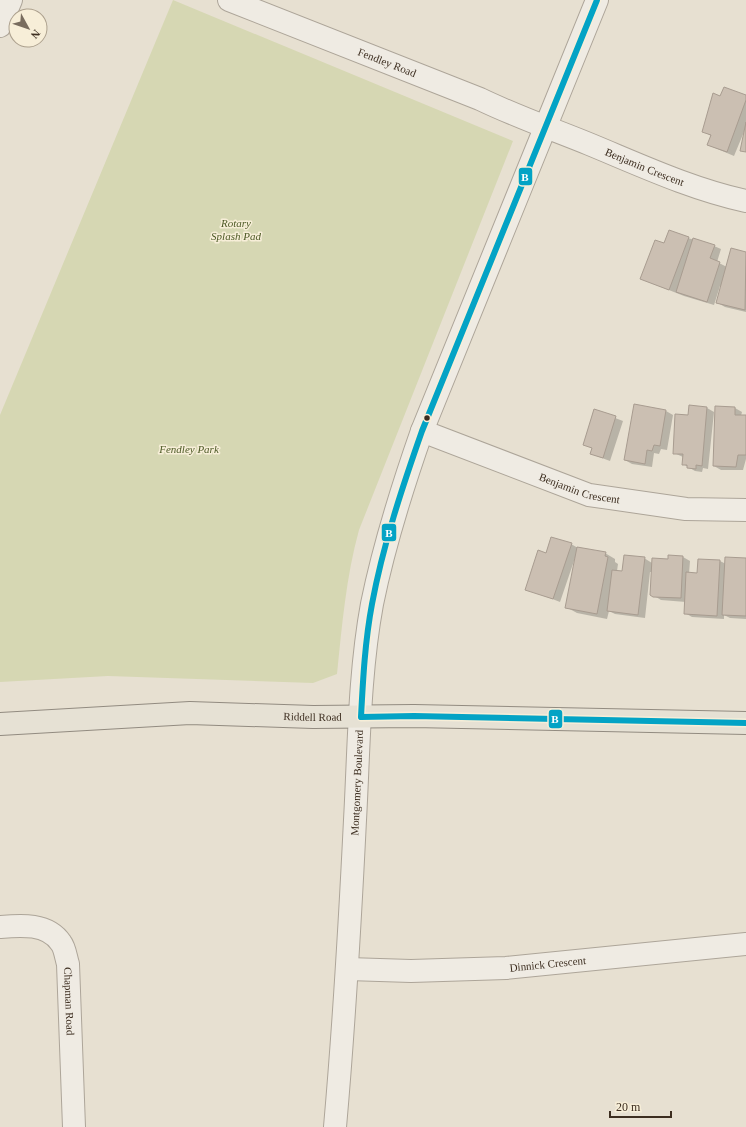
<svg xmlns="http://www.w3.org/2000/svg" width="746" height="1127" viewBox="0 0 746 1127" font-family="Georgia,serif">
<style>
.green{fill:#d6d7b3}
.shadow{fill:#0003}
.building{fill:#cbbfb2;stroke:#a89c90}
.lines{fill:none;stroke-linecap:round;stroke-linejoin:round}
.minor-casing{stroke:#ada599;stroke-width:24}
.major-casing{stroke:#928b80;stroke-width:24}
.minor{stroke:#efebe3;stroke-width:22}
.major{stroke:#e6e1d4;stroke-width:22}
.bus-1-casing{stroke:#f7eed8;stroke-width:9}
.bus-1{stroke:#03a3c5;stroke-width:6}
.bus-dot{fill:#3d2e20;stroke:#f7eed8;stroke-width:1.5}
.labels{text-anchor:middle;stroke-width:3;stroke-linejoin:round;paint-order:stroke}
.street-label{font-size:11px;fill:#3d2e20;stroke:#f7eed8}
.park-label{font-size:11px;font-style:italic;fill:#4d5a26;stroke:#f7eed8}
.line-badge{stroke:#f7eed8;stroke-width:1.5}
.badge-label{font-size:11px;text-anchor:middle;font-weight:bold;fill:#fff}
</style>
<rect width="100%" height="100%" fill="#e7e0d1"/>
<path class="green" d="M173,0L513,141L359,530C346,577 342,626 337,674L313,683L108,676L0,682V415Z"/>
<g class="shadow">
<path d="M746,96V127L734,156L708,145L711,136L703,131L721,97Z"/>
<path d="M688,238L714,246L721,249L717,262L727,267L732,249L746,253V312L725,307L718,303L722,287L720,286L714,305L684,296L641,279L664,244Z"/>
<path d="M635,406L666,411L673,415L667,450L661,449L659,454L654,453L652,467L632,464L625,460Z"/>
<path d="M707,408L714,412L708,469L703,468L702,472L695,471L683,464V457L674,453L689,416Z"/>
<path d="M735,408L742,412L741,416H746V459L743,470H721L714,466Z"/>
<path d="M594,410L623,421L610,461L591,454L593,449L584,444Z"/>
<path d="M571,544L578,548L605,553L615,559V562L618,564L617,571L623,572L644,558L652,563L683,557L690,561L689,574H698L720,561L726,564L746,559V619L730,618L724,615V619L692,617L685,613L686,602L661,600L651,594L652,572H650L645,618L615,614L609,611L607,619L577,613L566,607L576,559L575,558L560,602L527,589L547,554Z"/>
</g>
<g class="building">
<path d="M724,87L746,95V100L727,152L707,145L711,135L702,132L713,93L720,96Z"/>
<path d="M746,122V152L740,151Z"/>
<path d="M669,230L689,237L669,290L640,279L655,240L664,243Z"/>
<path d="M693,238L715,245L710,258L720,262L707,302L676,292Z"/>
<path d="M731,248L746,252L745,310L716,303Z"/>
<path d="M634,404L666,410L660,446L654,445L652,451L647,450L645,464L624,460Z"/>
<path d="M689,405L707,407L702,466L696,465V469L687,468V465H682L683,454H673L675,414L688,415Z"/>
<path d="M715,406L735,407V415H746V455H738L736,467L713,466Z"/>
<path d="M594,409L616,416L603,458L590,454L592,448L583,445Z"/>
<path d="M551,537L572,543L553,599L525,590L538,550L546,553Z"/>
<path d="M577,547L606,552L605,556L608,557L597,614L565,608Z"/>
<path d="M624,555L645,557L638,615L607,611L612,570L622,571Z"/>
<path d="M668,555L683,556L681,598L653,597L650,595L652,558L668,559Z"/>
<path d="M725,557L746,558V616L722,615Z"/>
<path d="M698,559L720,560L717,616L684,614L686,572L697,573Z"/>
</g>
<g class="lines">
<g class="minor-casing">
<g id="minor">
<path id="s1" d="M229,0L480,99C515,116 552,129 589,144C640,165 691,189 746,201"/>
<path d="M0,26L11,0"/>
<path id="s2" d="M422,431L589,495L686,509L746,510"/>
<path id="s3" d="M0,927C21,925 48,923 61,943C65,948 66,958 68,964L74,1127"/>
<path id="s4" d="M348,969L411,971L506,968L746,944"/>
<path id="s5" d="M335,1127C344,1025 350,922 355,820C359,748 359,675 372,604C384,545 402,488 422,431L597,0"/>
</g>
</g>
<g class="major-casing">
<g id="major">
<path id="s6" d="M0,724L190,713L313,717L414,716L746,723"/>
</g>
</g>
<use href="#minor" class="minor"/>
<use href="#major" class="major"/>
<g class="bus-1-casing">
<path id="bus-1" d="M597,0L422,431C402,488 383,545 372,604C365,641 363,679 361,717L414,716L746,723"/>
</g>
<use href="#bus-1" class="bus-1"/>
</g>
<circle class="bus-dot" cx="427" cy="418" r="3.5"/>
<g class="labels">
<g class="street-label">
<text dy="4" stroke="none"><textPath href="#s1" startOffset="170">Fendley Road</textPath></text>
<text dy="4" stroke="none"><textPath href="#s1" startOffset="448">Benjamin Crescent</textPath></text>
<text dy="4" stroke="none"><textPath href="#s2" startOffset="168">Benjamin Crescent</textPath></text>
<text dy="4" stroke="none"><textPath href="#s6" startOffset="313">Riddell Road</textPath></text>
<text dy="4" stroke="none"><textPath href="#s5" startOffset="345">Montgomery Boulevard</textPath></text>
<text dy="4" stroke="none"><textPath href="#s4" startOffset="200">Dinnick Crescent</textPath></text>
<text dy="4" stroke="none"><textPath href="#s3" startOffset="126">Chapman Road</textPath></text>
</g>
<g class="park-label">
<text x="236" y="227">Rotary<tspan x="236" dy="13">Splash Pad</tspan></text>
<text x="189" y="453">Fendley Park</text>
</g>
</g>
<g class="line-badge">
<rect x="518" y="167" width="15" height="19" rx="4" fill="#03a3c5"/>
<rect x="381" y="523" width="16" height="19" rx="4" fill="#03a3c5"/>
<rect x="548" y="709" width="15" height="20" rx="4" fill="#03a3c5"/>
</g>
<g class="badge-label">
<text x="525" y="181">B</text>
<text x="389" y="537">B</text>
<text x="555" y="723">B</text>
</g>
<g transform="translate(28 28) rotate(130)"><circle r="19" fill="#f7eed8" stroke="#ada18e"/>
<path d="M0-3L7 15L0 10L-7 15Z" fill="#786c5e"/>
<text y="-6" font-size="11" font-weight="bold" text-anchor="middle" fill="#3d2e20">N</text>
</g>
<path d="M610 1111v6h61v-6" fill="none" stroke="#3d2e20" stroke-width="2"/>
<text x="616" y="1111" font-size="12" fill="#3d2e20" stroke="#f7eed8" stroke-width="3" paint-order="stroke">20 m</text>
</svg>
